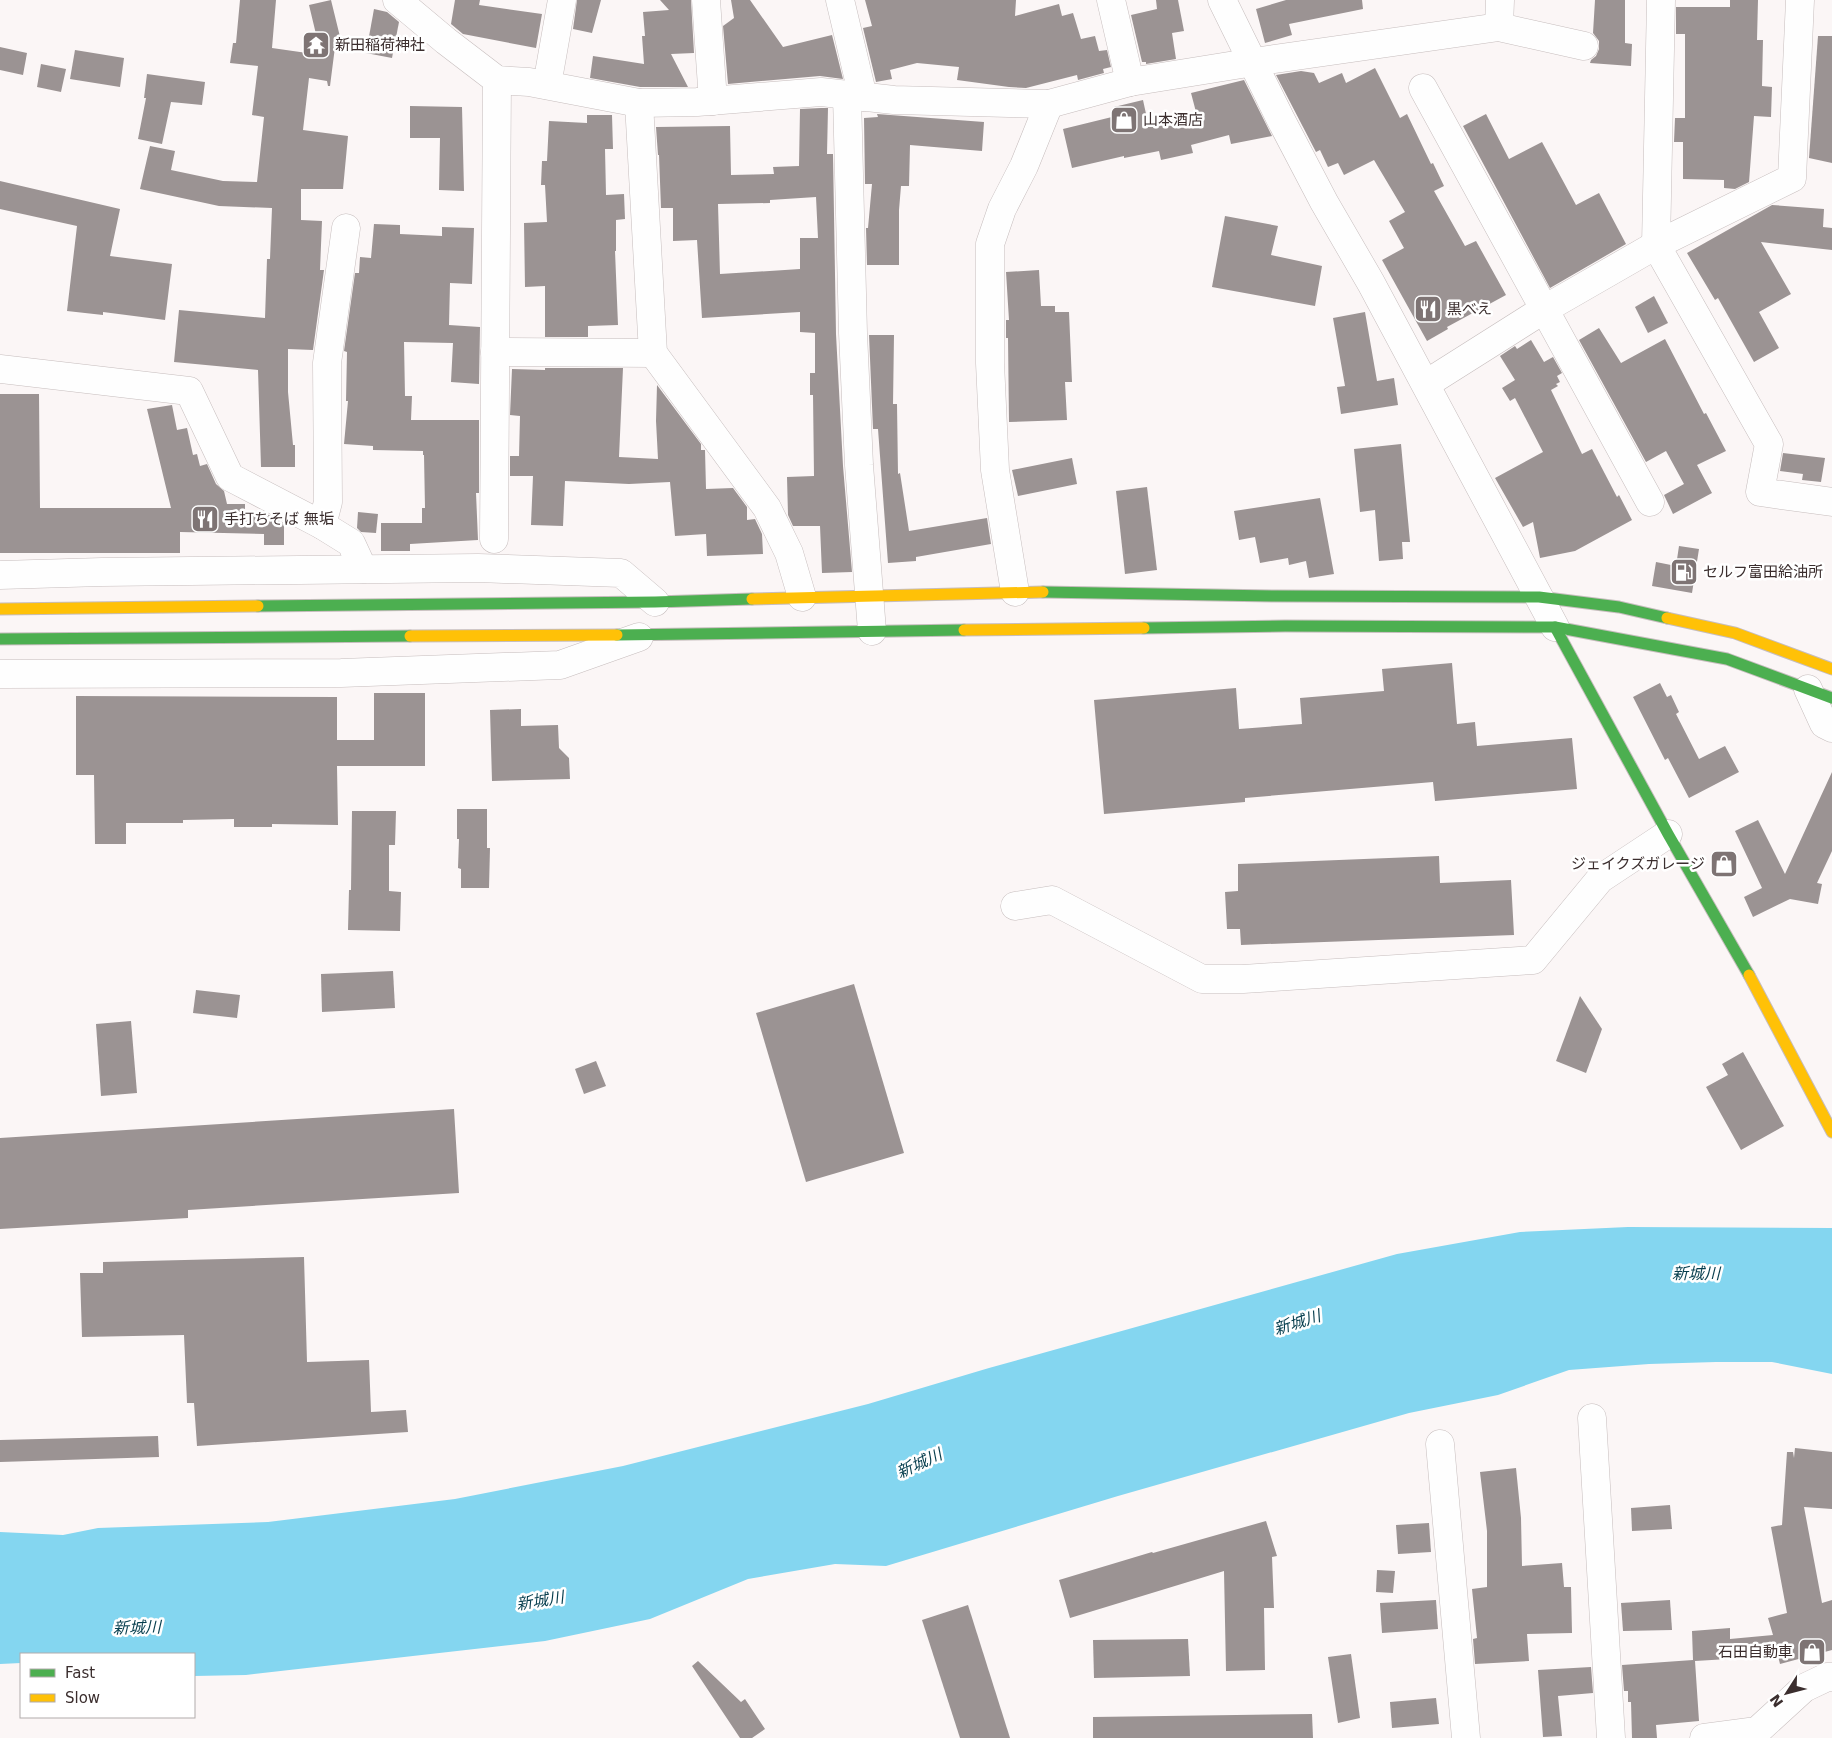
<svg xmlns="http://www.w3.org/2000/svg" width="1832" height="1738" viewBox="0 0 1832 1738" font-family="'DejaVu Sans','Noto Sans JP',sans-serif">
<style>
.water{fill:#84d6f0}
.building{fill:#9b9393;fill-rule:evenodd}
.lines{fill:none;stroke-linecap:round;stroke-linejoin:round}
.street-casing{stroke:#c6bdbd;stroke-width:29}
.fast-casing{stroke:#c6bdbd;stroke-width:13}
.slow-casing{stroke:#c6bdbd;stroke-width:13}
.street{stroke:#fefefe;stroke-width:28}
.fast{stroke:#4caf50;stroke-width:11}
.slow{stroke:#ffc107;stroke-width:11}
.labels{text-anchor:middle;stroke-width:5;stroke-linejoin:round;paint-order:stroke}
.poi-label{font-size:15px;fill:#3b2e2e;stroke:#fff;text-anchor:start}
.water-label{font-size:16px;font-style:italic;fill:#073e4e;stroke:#fff}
</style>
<rect width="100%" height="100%" fill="#fbf6f6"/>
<path class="water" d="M1628,1227L1832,1228V1374L1772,1362H1716L1649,1364L1569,1370L1498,1395L1409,1413L1118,1496L886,1566L835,1564L748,1579L650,1619L545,1641L246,1675L194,1676V1654H21V1663L0,1664V1532L63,1535L98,1528L268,1522L455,1499L623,1466L868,1404L989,1368L1397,1254L1520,1232Z"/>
<g class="building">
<path d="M240,0H276L272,48L321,55L309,5L331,0L343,49L335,47L330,86H328L327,81L309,78L303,130L348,136L343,189H301V220L322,221L320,270H324L313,350L288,349V392L293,445H295V467H261L258,370L174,362L179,310L265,318L267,259H270L272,208L219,206L140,189L150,146L175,151L171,170L223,181L257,182L264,117L252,115L258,66L230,63L233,43H236Z"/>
<path d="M455,0H480L479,5L542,14L536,48L463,34L451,24Z"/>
<path d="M577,0H601L592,33L573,29Z"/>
<path d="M660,0H691L694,53L671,54L688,87H640L590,78L593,56L644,64L642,36H645L643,12L669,10Z"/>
<path d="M731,0H750L783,47L832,35L843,79L820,76L728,84L723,26L734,18Z"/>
<path d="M865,0H1016L1015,16L1059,4L1062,16L1073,13L1081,39L1095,36L1099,51L1107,50L1111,67L1103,69L1104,73L1078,80L1077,75L1026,88L1009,87L957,80L959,67L917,63L890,70L892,79L876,82L863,28L872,26Z"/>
<path d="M1156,0H1178L1184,31L1172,33L1176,59L1146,64V62H1142L1131,15L1157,9Z"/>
<path d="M1286,0H1362L1363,9L1289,24L1292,35L1265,43L1256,9Z"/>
<path d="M1595,0H1625V43L1632,44L1631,66L1590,63L1591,60L1596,56L1599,49V41L1593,33Z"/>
<path d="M1730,0H1758L1757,40H1763L1762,86L1772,87L1771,117L1754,116L1749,182L1735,189L1724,188V180L1683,179V142H1674L1675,118H1685V34H1676V7H1730Z"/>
<path d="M374,9L387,12L399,22L392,58L366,53Z"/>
<path d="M1818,36H1832V163L1809,158Z"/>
<path d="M0,47L27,53L23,75L0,70Z"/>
<path d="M75,50L124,58L120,87L70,79Z"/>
<path d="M41,64L66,69L61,92L37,87Z"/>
<path d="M1375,68L1400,118L1407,114L1431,164L1433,163L1444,186L1434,191L1465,246L1476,241L1506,295L1447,327L1448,329L1427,341L1382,260L1404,248L1389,221L1405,212L1374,160L1344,175L1338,163L1328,167L1320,150L1316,152L1276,75L1301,71L1314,73L1319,83L1342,73L1346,83Z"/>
<path d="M147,74L205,82L202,105L171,102L162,144L138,139L146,98H144Z"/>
<path d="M1244,80L1272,136L1231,144L1229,135L1191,145L1193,153L1161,160L1159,151L1124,158V156L1072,168L1063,129L1116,116L1114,107L1143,100L1148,123L1196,112L1191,93Z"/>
<path d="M410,106L462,107L464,191L439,190L440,138H410Z"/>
<path d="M821,108H828L827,154H833L836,334L843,466L852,572L822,573L820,526H793L788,515L787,477L814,476L813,395H810V373H815V333L800,332V312L702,318L697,240L673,241V208H661L659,155H658L656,127L730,126L731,175L774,174L773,167L799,166L800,109ZM816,197L818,238H800V269L720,274L718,204L770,203V200Z"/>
<path d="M877,114L984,122L982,151L910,145L909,186H901L899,210V265H867L866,228H868L872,184H865L864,118L878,117Z"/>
<path d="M1486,114L1509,159L1542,142L1576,205L1599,193L1626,244L1550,288L1463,126Z"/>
<path d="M587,115H612L613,149H605L606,195L624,194L625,219L616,220V251H615L618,325L588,326V337H545V286L525,287L524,223L547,222L545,185H541L542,161H547L549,121L587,123Z"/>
<path d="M0,181L120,209L110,256L172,264L165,320L103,312V315L67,311L77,226L0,209Z"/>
<path d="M1772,205L1824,209L1823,227L1832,228V250L1761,242L1791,294L1759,312L1779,348L1754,362L1718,298L1715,300L1687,253Z"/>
<path d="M1225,216L1278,226L1271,255L1322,266L1315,306L1212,287Z"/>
<path d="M374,224L400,225V234L442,236V227L474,228L472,284L450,283L449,325L480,327L479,384L451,382L453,343L404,342L405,396H412L411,420H479V493H476L478,540L410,544V551H381V523H422V508H425L424,455H423V451L373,450V446L344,444L348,401H346L347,352L344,351L355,273H359L360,257L371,258Z"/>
<path d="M1039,270L1041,306H1055V312H1069L1072,382H1065L1067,420L1009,422L1008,338H1006V320H1009L1006,272Z"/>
<path d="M1654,296L1668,323L1648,333L1635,307Z"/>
<path d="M1365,312L1377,381L1394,378L1398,405L1341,414L1337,387L1345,386L1333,318Z"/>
<path d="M1599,328L1621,363L1665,339L1704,414L1706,413L1726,451L1697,465L1712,493L1673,514L1664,495L1684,484L1666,451L1646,462L1579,340Z"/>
<path d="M869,335H894L893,404H897L898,474L900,473L909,531L987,518L991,544L916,557V561L888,563L878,429H873Z"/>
<path d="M1531,340L1544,362L1553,357L1562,373L1557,376L1560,382L1556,384L1558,386L1551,390L1582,454L1592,449L1617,497L1619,495L1632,520L1575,551L1540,558L1533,522L1523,527L1495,478L1543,452L1515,398L1510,401L1502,388L1515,380L1500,356L1515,346L1517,349Z"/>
<path d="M545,368H623L619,457L658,459L656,421L657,385L701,444V450H705L706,489L733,488L747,507V520L755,519L762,534L763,554L707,556L706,534L675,536L670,482L629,484L565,481L563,526L531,525L533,476H510V456H519L520,416L510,415L512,369L545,370Z"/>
<path d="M0,394H39L40,508H171L147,409L172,405L177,430L187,428L193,455L197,454L200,466L207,464L216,484L224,491L227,504H245V514H267L284,523V545H264V534L180,532V553H0Z"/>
<path d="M1401,444L1410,542H1402L1403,559L1379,561L1375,510L1360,512L1354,449Z"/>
<path d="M1783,453L1825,458L1821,482L1802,480L1803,474L1780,471Z"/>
<path d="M1072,458L1077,484L1018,496L1012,470Z"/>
<path d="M1147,487L1157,570L1125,574L1116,491Z"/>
<path d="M1320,498L1334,574L1309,578L1306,561L1289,565L1288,558L1260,563L1255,537L1239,540L1234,511Z"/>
<path d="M358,512L378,514L376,533L361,532L357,528Z"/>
<path d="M1679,546L1699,549L1692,593L1652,586L1656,562L1676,566Z"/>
<path d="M1452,663L1457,724L1475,722L1477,746L1572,738L1577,789L1435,801L1433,782L1245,798V802L1104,814L1094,700L1236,688L1239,729L1302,724L1300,698L1384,691L1382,669Z"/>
<path d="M1660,683L1667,697L1671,695L1679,712L1676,714L1699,759L1725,746L1739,772L1689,798L1668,758L1665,760L1633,697Z"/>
<path d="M374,693H425V766H337L338,825L272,824V827H234V819L183,820V823H126V844H95L94,775H76V696L337,697V740H374Z"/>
<path d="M521,709V726L558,725L559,748L569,758L570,779L492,781L490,710Z"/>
<path d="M1832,772V851L1817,883L1822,884L1818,904L1790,899L1753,917L1744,897L1762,888L1735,831L1758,820L1785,874Z"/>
<path d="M457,809H487V848H490L489,888H461V869L458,868L459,839H457Z"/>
<path d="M352,811H396L395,845H389V891L401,892L400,931L348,930L349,890H351Z"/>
<path d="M1439,856L1440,883L1511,880L1514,935L1241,945L1240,929H1227L1225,892L1238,891V864Z"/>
<path d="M393,971L395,1008L322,1012L321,974Z"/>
<path d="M854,984L904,1153L806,1182L756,1013Z"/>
<path d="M196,990L240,995L237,1018L193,1013Z"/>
<path d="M1580,996L1602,1029L1586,1073L1556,1061Z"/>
<path d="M131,1021L137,1093L101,1096L96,1024Z"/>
<path d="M1743,1052L1784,1126L1741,1150L1706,1087L1728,1075L1722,1064Z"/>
<path d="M596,1061L606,1086L584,1094L575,1069Z"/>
<path d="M454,1109L459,1193L188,1210V1218L0,1229V1138Z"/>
<path d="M304,1257L307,1362L369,1360L371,1412L406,1410L408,1432L197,1446L194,1403H187L184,1335L82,1337L80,1273H103V1262Z"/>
<path d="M158,1436L159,1457L0,1462V1440Z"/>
<path d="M1795,1448L1832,1452V1509L1804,1507L1822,1603L1832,1600V1650L1780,1664L1778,1656L1695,1661L1699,1721L1656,1725L1657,1738H1632L1631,1702H1628V1691H1624L1622,1665L1693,1660L1692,1631L1730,1628V1639L1773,1635L1768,1618L1787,1613L1771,1527L1782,1525L1787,1452H1793L1794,1458Z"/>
<path d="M1516,1468L1521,1518L1522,1566L1562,1563L1564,1587H1571L1572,1633L1527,1634L1529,1661L1475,1664L1473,1639L1477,1638L1472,1589L1487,1587V1531L1480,1472Z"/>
<path d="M1670,1505L1672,1529L1632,1531L1631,1508Z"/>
<path d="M1266,1521L1277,1556L1272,1557L1274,1608H1264L1265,1670L1226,1671L1224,1571L1070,1618L1059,1580L1152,1552L1153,1553Z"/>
<path d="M1429,1523L1431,1552L1398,1554L1396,1525Z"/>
<path d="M1377,1570L1395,1571L1393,1593L1376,1592Z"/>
<path d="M1436,1600L1438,1629L1382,1633L1380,1603Z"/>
<path d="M1670,1600L1672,1630L1623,1631L1621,1603Z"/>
<path d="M968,1605L1010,1738H960L922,1620Z"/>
<path d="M1188,1639L1190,1676L1094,1678L1093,1640Z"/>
<path d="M1351,1654L1360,1718L1338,1723L1328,1657Z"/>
<path d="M698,1661L741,1702L745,1699L765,1729L752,1738H740L692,1666Z"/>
<path d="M1591,1667L1593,1693L1558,1696L1562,1736L1543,1737L1538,1670Z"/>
<path d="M1436,1698L1439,1724L1392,1728L1390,1702Z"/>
<path d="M1312,1714L1313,1738H1093V1717Z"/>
</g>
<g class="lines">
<g class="street-casing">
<g id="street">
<path d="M397,0L446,41L497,80L529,82L639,103L697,102L821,92L894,100L1049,104L1130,82L1254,62L1499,27L1584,46"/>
<path d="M706,0L713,101"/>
<path d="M840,0L863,97"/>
<path d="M1111,0L1130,82"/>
<path d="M1222,0L1280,118L1324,202L1371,283L1555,627"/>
<path d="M1661,0L1656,245L1769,444L1760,492L1832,502"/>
<path d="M1499,27L1500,0"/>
<path d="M547,85L562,0"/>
<path d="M1423,88L1650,502"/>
<path d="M847,95L853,333L859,465L872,631"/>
<path d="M639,103L653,353L767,508L789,553L802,597"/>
<path d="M495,352L653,353"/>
<path d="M0,369L189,391L230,477L322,525L351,543L363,569"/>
<path d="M1426,384L1543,310L1656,245L1792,178L1800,0"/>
<path d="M322,525L328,502L327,363L346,228"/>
<path d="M494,539L497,80"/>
<path d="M0,575L102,572L478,568L621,573L655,602"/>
<path d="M1015,592L995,470L990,363V244L1002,209L1024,166L1049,104"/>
<path d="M0,674L341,673L560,665L639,637"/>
<path d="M1808,689L1824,724L1832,728"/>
<path d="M1015,906L1052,900L1202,979H1243L1533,960L1600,879L1668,834"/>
<path d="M1592,1418L1611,1738"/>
<path d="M1440,1444L1466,1738"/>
<path d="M1704,1738L1757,1731L1804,1688L1827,1677H1832"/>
</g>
</g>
<g class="fast-casing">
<g id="fast">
<path d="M1043,592L1275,596L1539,597L1619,607L1667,618"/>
<path d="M258,606L655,602L752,599"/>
<path d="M1555,627L1668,834L1749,975"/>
<path d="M1144,628L1285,626L1555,627L1727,659L1832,698"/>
<path d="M617,635L964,630"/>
<path d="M0,639L410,636"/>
</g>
</g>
<g class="slow-casing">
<g id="slow">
<path d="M752,599L1043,592"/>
<path d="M0,609L258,606"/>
<path d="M1667,618L1735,633L1832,669"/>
<path d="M964,630L1144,628"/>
<path d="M410,636L617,635"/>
<path d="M1749,975L1832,1132"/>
</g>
</g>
<use href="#street" class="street"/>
<use href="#fast" class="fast"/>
<use href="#slow" class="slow"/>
</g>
<defs>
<g id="temple-square" transform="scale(1.4375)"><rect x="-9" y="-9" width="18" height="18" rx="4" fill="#7e7474" stroke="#fff"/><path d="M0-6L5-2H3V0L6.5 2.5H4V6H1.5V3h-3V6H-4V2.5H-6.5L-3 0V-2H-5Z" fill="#fff"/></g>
<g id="shop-square" transform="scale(1.4375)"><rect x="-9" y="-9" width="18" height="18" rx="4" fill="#7e7474" stroke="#fff"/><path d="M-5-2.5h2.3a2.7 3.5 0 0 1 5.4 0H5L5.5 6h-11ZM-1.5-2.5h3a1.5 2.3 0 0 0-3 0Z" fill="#fff"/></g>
<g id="restaurant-square" transform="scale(1.4375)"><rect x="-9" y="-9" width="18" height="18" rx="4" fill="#7e7474" stroke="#fff"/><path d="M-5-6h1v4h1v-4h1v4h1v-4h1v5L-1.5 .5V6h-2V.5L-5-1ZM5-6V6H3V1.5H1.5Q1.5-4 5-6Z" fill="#fff"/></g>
<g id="fuel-square" transform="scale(1.4375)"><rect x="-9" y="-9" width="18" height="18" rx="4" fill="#7e7474" stroke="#fff"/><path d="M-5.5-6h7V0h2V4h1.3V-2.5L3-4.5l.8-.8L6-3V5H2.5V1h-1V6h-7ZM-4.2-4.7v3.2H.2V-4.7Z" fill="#fff"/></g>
</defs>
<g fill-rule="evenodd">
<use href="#temple-square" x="316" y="45"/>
<use href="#shop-square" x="1124" y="120"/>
<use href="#restaurant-square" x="1428" y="309"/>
<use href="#restaurant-square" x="205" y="519"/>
<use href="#fuel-square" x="1684" y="572"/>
<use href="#shop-square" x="1724" y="864"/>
<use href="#shop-square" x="1812" y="1652"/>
</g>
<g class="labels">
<g class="poi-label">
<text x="335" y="50">新田稲荷神社</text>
<text x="1143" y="125">山本酒店</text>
<text x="1447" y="314">黒べえ</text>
<text x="224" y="524">手打ちそば 無垢</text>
<text x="1703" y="577">セルフ富田給油所</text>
<text x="1705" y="869" text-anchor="end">ジェイクズガレージ</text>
<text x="1793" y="1657" text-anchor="end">石田自動車</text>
</g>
<g class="water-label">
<text x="1696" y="1279">新城川</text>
<text transform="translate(1297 1322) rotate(-18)" y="6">新城川</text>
<text transform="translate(919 1463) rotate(-25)" y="6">新城川</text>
<text transform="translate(540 1600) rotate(-9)" y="6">新城川</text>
<text transform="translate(137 1627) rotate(-1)" y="6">新城川</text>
</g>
</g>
<rect x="20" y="1653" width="175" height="65" fill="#ffffff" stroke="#b1abab"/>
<rect x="30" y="1669" width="25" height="8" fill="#4caf50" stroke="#b1abab"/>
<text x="65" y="1678" font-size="15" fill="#3b2e2e">Fast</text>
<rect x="30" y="1694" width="25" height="8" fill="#ffc107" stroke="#b1abab"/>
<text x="65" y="1703" font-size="15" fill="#3b2e2e">Slow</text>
<g transform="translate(1787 1693) rotate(234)" stroke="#ffffff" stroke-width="4" paint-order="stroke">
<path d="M0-4L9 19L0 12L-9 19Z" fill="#3b2e2e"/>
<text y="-8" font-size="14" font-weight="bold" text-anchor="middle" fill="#3b2e2e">N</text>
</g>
</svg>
